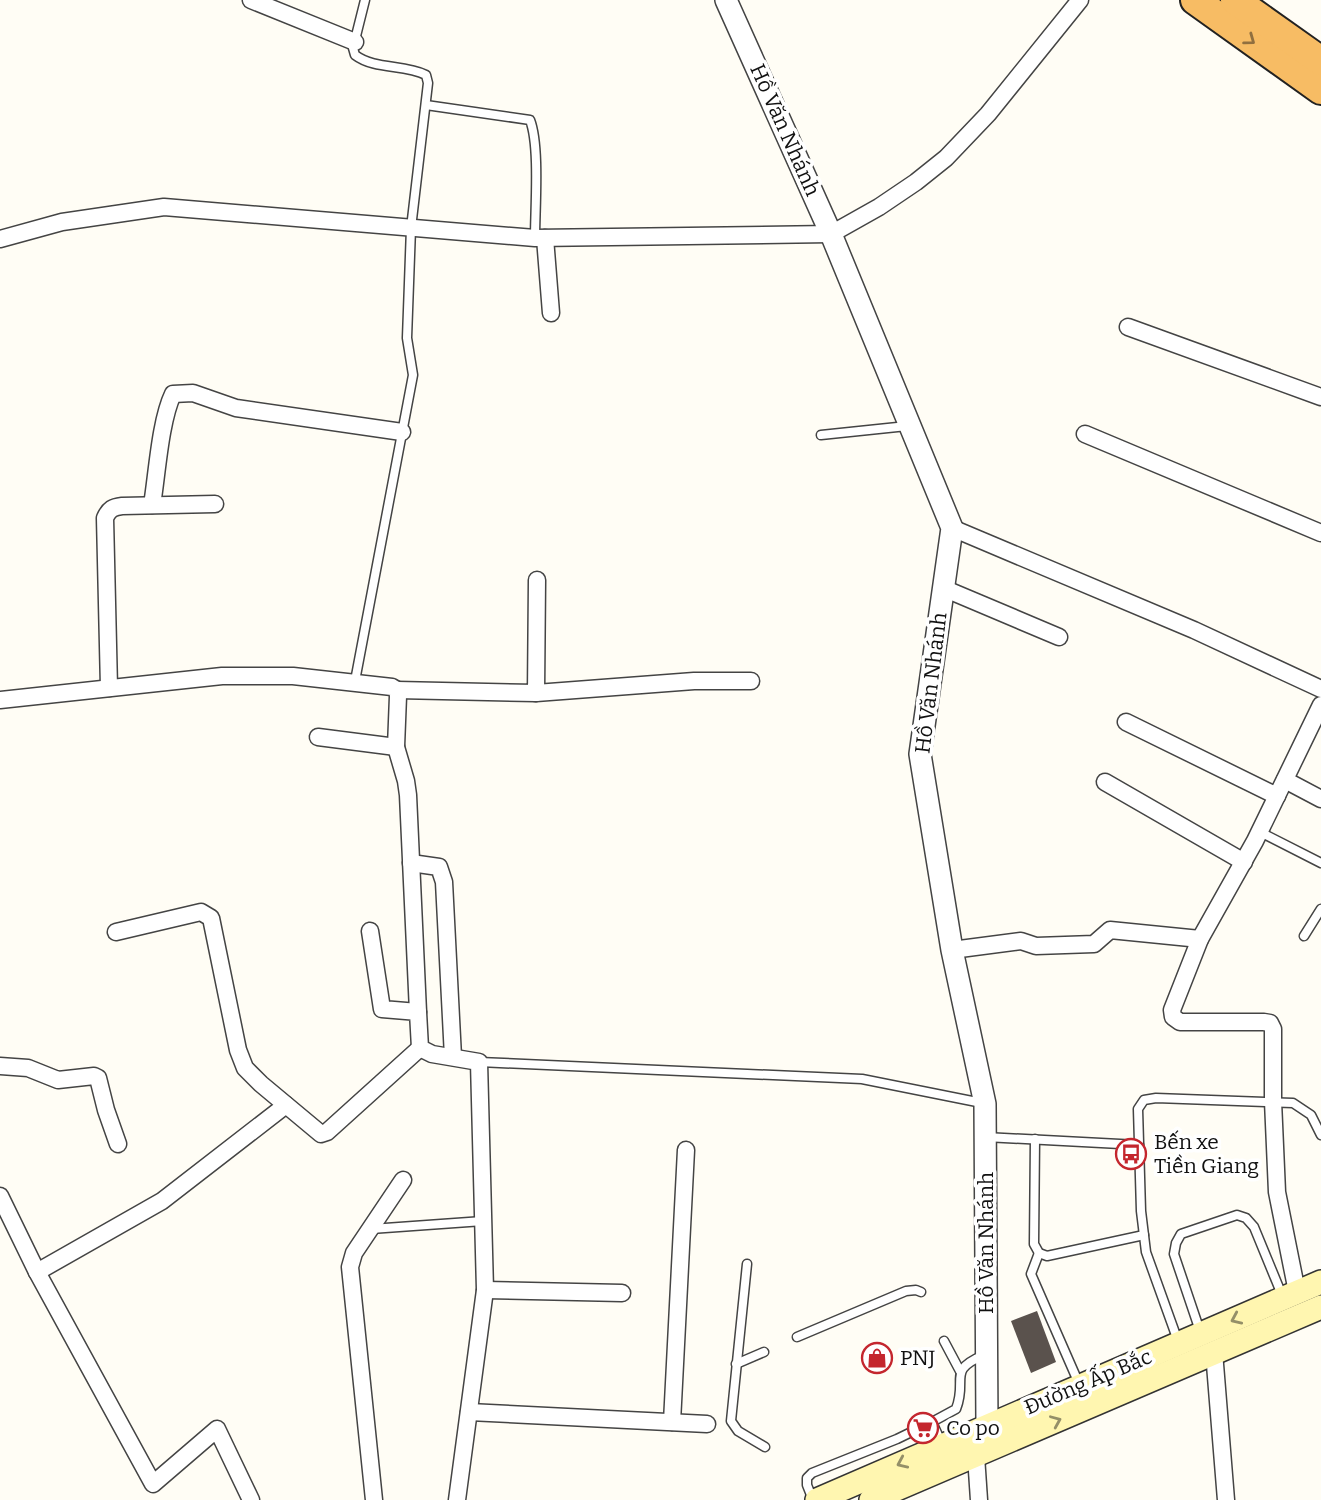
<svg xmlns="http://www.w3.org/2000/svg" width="1321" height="1500" viewBox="0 0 1321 1500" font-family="Bitter,serif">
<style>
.building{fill:#5a524d}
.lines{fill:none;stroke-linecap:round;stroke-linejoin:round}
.service-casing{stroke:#444;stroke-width:11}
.minor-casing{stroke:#444;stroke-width:19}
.tertiary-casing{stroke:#444;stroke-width:24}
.secondary-casing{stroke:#333;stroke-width:26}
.trunk-casing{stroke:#222;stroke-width:32}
.service{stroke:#fff;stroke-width:8}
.minor{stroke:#fff;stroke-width:16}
.tertiary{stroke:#fff;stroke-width:21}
.secondary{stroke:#fff6b0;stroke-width:23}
.trunk{stroke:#f7bc64;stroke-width:28}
.oneway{stroke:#906f3f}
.oneway2{stroke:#948f68}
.labels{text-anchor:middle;stroke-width:7;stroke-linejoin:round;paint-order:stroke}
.street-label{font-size:21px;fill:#111;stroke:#fff}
.poi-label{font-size:21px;fill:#111;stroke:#fff;text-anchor:start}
</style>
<rect width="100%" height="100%" fill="#fffdf5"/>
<path class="building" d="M1037,1311L1056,1362L1031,1373L1011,1321Z"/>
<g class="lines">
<g class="service-casing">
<g id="service">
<path d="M426,105L530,120C540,146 535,208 535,238"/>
<path d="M821,435L907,426"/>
<path d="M355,681L413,375L407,338L411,228L428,83L426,75C404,64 375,70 355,55L353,48L365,0"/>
<path d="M1260,832L1321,863"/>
<path d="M1304,936L1321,909"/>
<path d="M479,1062L862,1079L982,1103"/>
<path d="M985,1137L1139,1145"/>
<path d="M1035,1139L1034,1244L1039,1253L1047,1256L1144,1235"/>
<path d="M371,1229L483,1221"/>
<path d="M1039,1253L1031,1274L1080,1386"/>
<path d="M747,1264L731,1421L738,1431L765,1447"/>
<path d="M1200,1331L1174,1254L1176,1243L1181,1234L1237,1215L1246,1218L1254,1227L1282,1295"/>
<path d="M797,1337L906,1291L916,1290L921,1292"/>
<path d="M944,1341L960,1371"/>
<path d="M1178,1341L1146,1252L1141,1211L1138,1109L1144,1100L1156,1098L1293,1103L1311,1115L1321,1135"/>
<path d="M736,1364L764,1352"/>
<path d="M932,1422L956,1409C968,1379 946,1371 984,1355"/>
<path d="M813,1500L807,1485V1478L812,1473L897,1439L932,1422L942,1444"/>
</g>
</g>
<g class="minor-casing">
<g id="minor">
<path d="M251,0L355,42"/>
<path d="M545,238L551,313"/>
<path d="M0,239L62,222L164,207L535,238L831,234L879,207L916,182L946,158L988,114L1080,0"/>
<path d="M1128,327L1321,397"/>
<path d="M1085,434L1321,533"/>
<path d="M152,505C157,475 160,421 173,394L193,393L236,408L402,432"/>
<path d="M952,528L1194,630L1321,689"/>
<path d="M943,588L1059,637"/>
<path d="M109,688L105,518C109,509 113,507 122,506L215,504"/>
<path d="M397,690L536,693L537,580"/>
<path d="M536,693L694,681H751"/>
<path d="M0,700L222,676H293L392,687L397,690L398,696L396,747L406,781L408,795L418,1012"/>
<path d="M1126,722L1277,796"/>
<path d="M318,737L396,747"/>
<path d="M1285,780L1321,799"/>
<path d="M1105,782L1244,862"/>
<path d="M411,863L439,867L444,882L453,1057"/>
<path d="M370,931L382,1009L418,1012L420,1048L432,1054L479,1062L485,1290L457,1500"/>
<path d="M116,932L201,912L211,918L238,1050L245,1068L261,1084L321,1134L327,1132L420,1048"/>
<path d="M952,950L1021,941L1036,946L1094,944L1110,930L1200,939"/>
<path d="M0,1066L28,1068L58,1080L94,1076L98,1078L106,1110L118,1144"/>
<path d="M0,1196L37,1272L153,1484L217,1429L251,1500"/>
<path d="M37,1272L162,1201L286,1105"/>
<path d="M485,1290L622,1293"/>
<path d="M1297,1292L1277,1192L1273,1101V1029L1270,1023L1264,1022H1180L1173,1017L1172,1010L1200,939L1255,841L1321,705"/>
<path d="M1214,1352L1226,1500"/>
<path d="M469,1412L707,1424"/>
<path d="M672,1422L686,1150"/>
<path d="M976,1456L979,1500"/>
<path d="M374,1500L350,1267L354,1253L403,1180"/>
</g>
</g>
<g class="tertiary-casing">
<path id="tertiary" d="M726,0L831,234L952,528L920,754L952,950L985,1104L987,1425L991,1441"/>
</g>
<g class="secondary-casing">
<g id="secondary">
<path d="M817,1500L1321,1282"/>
<path d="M871,1500L1321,1307"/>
</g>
</g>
<g class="trunk-casing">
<g id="trunk">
<path d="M1195,0L1321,90"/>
<path d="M1235,0L1321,61"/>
</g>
</g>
<use href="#service" class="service"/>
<use href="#minor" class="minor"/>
<use href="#tertiary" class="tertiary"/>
<use href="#secondary" class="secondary"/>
<use href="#trunk" class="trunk"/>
</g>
<defs><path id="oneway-chevron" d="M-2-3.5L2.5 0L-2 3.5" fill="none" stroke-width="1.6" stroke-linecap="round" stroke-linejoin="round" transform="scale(1.75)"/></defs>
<use class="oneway" href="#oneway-chevron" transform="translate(1250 40) rotate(36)"/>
<g class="oneway2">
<use href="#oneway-chevron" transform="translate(1236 1319) rotate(156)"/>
<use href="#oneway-chevron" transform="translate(1056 1421) rotate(-23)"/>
<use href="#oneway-chevron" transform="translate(902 1463) rotate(156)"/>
</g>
<defs>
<g id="bus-ring" transform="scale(1.575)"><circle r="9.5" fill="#fff" stroke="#c4262e" stroke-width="1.5"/><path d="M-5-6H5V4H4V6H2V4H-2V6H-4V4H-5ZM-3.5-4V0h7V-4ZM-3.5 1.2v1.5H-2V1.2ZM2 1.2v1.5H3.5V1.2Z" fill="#c4262e"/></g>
<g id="shop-ring" transform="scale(1.575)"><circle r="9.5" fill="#fff" stroke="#c4262e" stroke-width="1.5"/><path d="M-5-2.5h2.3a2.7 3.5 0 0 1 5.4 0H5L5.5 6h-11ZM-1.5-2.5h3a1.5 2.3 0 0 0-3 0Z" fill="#c4262e"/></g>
<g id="supermarket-ring" transform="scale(1.575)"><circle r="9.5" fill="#fff" stroke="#c4262e" stroke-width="1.5"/><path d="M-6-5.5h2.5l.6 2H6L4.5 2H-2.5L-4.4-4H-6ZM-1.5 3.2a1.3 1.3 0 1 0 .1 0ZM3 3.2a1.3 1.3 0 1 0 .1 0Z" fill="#c4262e"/></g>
</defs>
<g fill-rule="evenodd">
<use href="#bus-ring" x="1131" y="1154"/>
<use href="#shop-ring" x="877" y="1358"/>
<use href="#supermarket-ring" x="923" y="1428"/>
</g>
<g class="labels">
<g class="street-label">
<text transform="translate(785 130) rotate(66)" y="7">Hồ Văn Nhánh</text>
<text transform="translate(931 683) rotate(-83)" y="7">Hồ Văn Nhánh</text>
<text transform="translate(986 1243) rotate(-90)" y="7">Hồ Văn Nhánh</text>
<text transform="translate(1088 1382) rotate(-23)" y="7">Đường Ấp Bắc</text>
</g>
<g class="poi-label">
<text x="1154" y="1149">Bến xe<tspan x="1154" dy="24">Tiền Giang</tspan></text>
<text x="900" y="1365">PNJ</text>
<text x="946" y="1435">Co po</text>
</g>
</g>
</svg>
